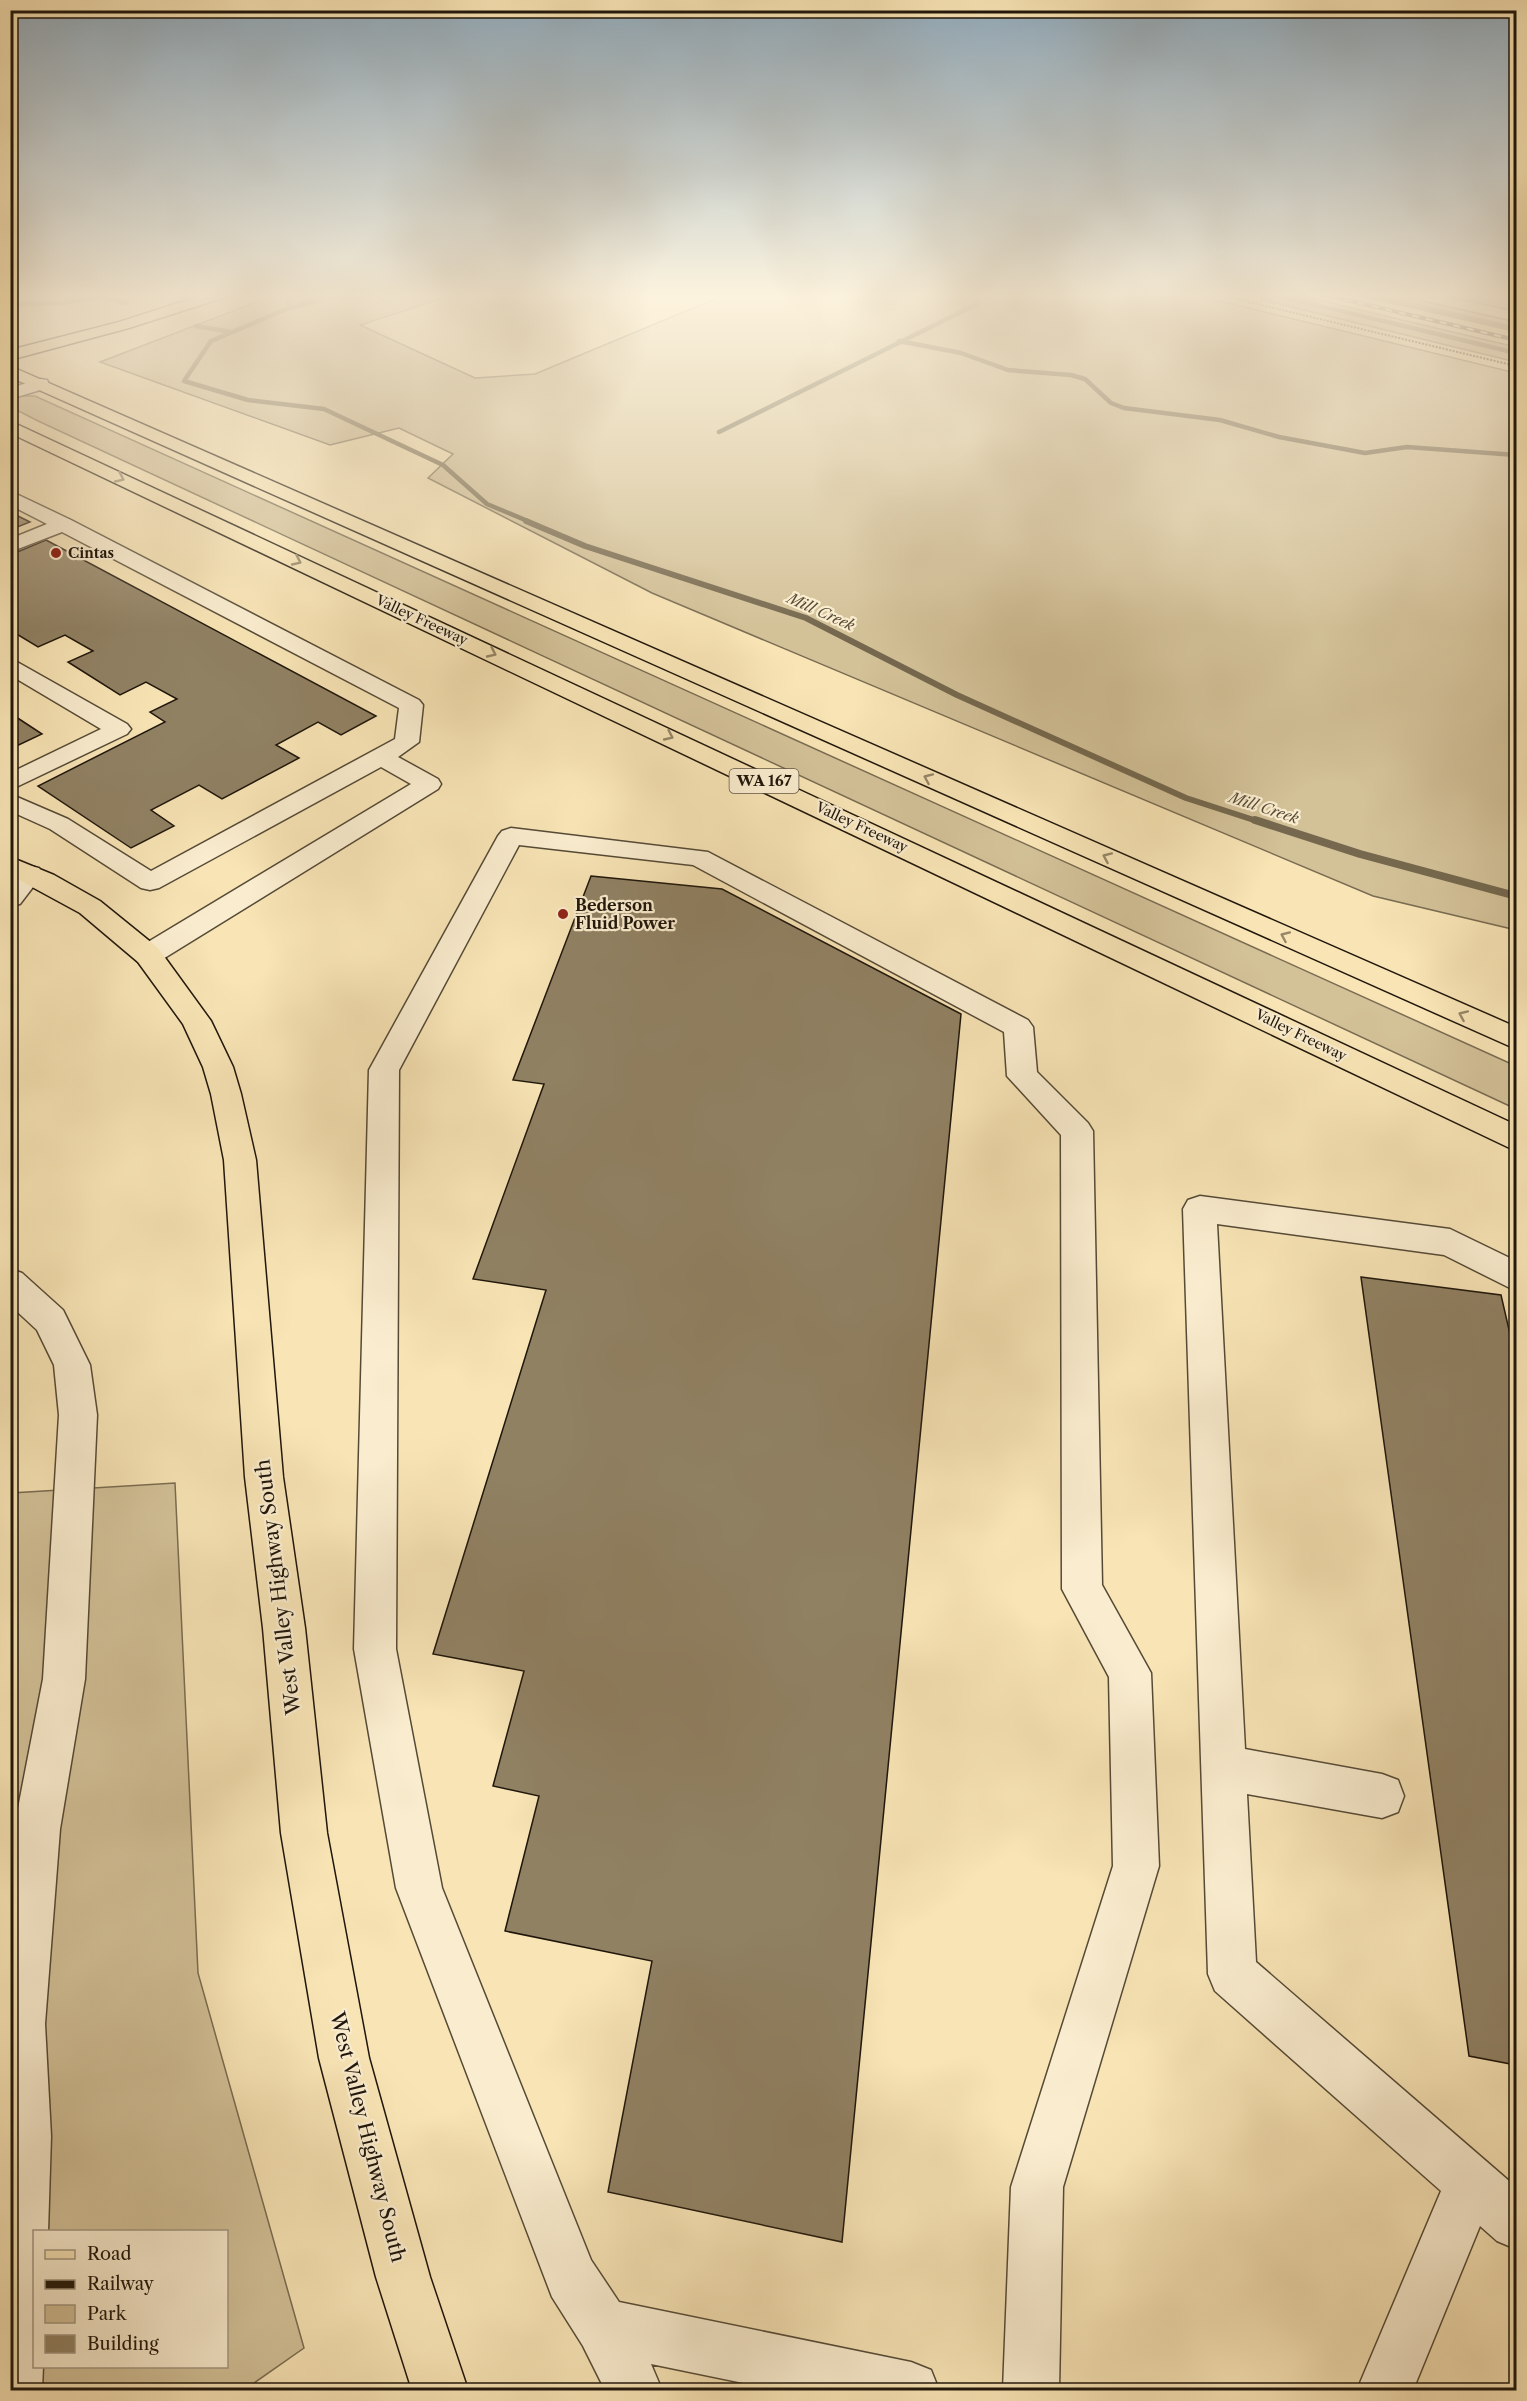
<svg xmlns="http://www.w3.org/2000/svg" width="1527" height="2401" viewBox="0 0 1527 2401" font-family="'Libre Caslon Text',serif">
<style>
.green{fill:#d3c198;stroke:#796c52;stroke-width:1.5;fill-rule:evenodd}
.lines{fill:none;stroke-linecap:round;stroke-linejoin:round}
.stream-far2{stroke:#75684e;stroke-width:4.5}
.stream-far1{stroke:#75684e;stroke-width:6}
.stream{stroke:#75684e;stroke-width:8}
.building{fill:#908163;stroke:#1f160b;stroke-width:1.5}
.minor-casing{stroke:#554a36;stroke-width:3}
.major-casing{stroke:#1f160b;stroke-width:3}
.highway-casing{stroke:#1f160b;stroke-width:3}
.path{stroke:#1f160b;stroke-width:2;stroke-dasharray:2 1.5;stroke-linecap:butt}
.minor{fill:#faedcf;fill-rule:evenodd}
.major{fill:#f8e4b5;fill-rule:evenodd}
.highway{fill:#f8e4b5;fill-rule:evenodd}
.rail-casing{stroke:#1f160b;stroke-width:4}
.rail{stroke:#faedcf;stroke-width:2;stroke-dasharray:7;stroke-linecap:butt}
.oneway{stroke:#968768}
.poi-dot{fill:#8f2418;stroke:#faedcf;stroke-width:2}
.labels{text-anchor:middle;stroke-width:4.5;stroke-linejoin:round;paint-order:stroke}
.far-poi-label{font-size:14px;font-weight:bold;fill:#1f160b;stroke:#faedcf;text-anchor:start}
.far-street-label{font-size:14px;fill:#1f160b;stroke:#faedcf}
.far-water-label{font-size:15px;font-style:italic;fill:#584c38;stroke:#faedcf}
.shield{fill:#faedcf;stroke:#615646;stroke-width:1.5}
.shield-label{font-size:15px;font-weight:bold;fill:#1f160b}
.poi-label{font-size:16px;font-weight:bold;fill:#1f160b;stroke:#faedcf;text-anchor:start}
.near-street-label{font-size:20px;fill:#1f160b;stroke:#faedcf}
</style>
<rect width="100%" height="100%" fill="#f8e4b5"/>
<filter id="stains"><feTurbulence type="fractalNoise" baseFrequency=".00333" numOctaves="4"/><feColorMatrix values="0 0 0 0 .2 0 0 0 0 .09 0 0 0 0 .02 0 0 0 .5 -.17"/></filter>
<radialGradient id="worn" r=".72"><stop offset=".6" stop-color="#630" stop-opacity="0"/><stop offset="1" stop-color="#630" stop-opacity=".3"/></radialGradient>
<g class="green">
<path d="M280,293H459L360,325L475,378L535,374L729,293H1187L1516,373V930L1373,896L652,593L428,478L453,454L399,428L330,445L100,362Z"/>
<path d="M1236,293H1289L1516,347V362L1267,301L1259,296Z"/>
<path d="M1368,293H1516V327Z"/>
<path d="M20,396H35L1516,1066V1109L36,420L11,407V400Z"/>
<path d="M175,1483L198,1973L304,2348L244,2390H11V1493ZM34,2232H226V2366H34Z"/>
</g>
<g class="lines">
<g class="stream-far2">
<path d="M345,293L289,308L211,341L184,381L248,400L324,409L443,465L487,504L530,522"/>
<path d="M1267,293L1516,353"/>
<path d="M1355,293L1516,330"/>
<path d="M10,304L60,303L100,297L126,303"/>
<path d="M289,308L288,297L295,293"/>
<path d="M196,326L231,332"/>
<path d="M899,341L961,353L1008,370L1071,375L1085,379L1111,403L1124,408L1220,420L1279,437L1365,453L1407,447L1516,455"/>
<path d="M719,432L977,304"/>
</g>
<path class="stream-far1" d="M526,521L585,546L806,618L957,695L1186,798L1260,822"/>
<path class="stream" d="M1255,820L1360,854L1516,896"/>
</g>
<g class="building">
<path d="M10,512L30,522L10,530Z"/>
<path d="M46,540L376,716L341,735L318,722L276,745L299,758L222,799L199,785L151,810L174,826L131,848L38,786L165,722L150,712L177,699L146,682L120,695L68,662L93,651L65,635L38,647L10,630V607L13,606L10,604V555Z"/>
<path d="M10,713L42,734L10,749Z"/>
<path d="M591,876L722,889L961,1014L842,2242L608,2192L652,1961L505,1931L539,1796L493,1786L524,1671L433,1654L546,1290L473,1279L544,1084L513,1080Z"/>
<path d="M1361,1277L1501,1295L1516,1360V2065L1469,2056Z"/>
</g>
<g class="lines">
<g class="minor-casing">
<g id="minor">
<path d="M1401,293H1428L1516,312V321L1408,297Z"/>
<path d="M41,379L47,380L49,384L47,388L10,399V388Z"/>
<path d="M10,491L71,520L419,700L423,705L419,742L398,757L438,779L441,784L438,789L158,962L148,964L138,962L134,955L138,948L411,784L381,767L159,888L150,890L141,888L50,829L10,811V794L68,819L151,871L395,739L399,708L62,532L10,552V539L47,524L10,505Z"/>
<path d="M10,658L127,724L131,729L127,734L10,790V773L101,729L10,675Z"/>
<path d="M511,828L708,852L1028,1020L1033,1027L1037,1072L1088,1123L1093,1131L1102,1585L1151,1673L1159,1866L1063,2187L1059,2390H1003L1011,2187L1113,1866L1109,1677L1062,1589L1061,1135L1007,1076L1004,1032L693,865L519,845L399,1070L396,1649L442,1888L591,2260L619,2302L911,2362L931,2370L939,2390H778L651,2364L662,2390H605L583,2346L552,2297L396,1888L354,1649L369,1070L498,836L502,831Z"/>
<path d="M30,866L39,868L43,874L20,904L10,906V880L21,868Z"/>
<path d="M1200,1196L1450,1229L1516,1261V1291L1444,1255L1217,1224L1245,1749L1382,1774L1398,1780L1404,1796L1398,1812L1382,1818L1247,1794L1256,1962L1516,2187V2249L1497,2241L1480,2226L1413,2390H1357L1441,2191L1215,1991L1208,1974L1183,1209L1188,1200Z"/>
<path d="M10,1269L22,1273L63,1310L90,1365L97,1415L85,1679L60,1829L45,2024L51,2136L48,2232H34V2366H43L42,2390H10V1867L14,1829L43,1679L59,1415L54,1365L37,1330L10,1305Z"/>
</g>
</g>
<g class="major-casing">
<g id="major">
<path d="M209,293H231L229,296L129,328L10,360V350L119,322Z"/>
<path d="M10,857L54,875L100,901L158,948L211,1021L233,1067L241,1094L256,1160L283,1477L305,1628L327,1833L369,2058L430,2277L468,2390H412L376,2277L319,2058L281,1833L263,1628L245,1477L224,1160L211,1094L203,1067L183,1024L138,962L80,913L10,875Z"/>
</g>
</g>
<g class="highway-casing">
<g id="highway">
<path d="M10,366L1516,1027V1049L10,377Z"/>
<path d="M10,421L1516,1125V1151L10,433Z"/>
</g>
</g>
<path class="path" d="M1211,293L1516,366"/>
<use href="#minor" class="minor"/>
<use href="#major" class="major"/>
<use href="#highway" class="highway"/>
<g class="rail-casing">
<path id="rail" d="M1317,293L1516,340"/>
</g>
<use href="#rail" class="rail"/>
</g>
<defs><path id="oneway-chevron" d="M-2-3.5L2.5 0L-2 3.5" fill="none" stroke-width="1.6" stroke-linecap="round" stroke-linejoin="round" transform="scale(1.5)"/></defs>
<g class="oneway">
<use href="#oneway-chevron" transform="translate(120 478) rotate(25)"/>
<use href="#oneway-chevron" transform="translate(297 561) rotate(25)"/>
<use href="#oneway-chevron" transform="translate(492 653) rotate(25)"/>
<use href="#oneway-chevron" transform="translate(669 736) rotate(25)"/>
<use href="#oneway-chevron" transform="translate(928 778) rotate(-156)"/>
<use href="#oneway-chevron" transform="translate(1107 857) rotate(-156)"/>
<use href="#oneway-chevron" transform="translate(1285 936) rotate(-156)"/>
<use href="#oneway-chevron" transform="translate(1463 1015) rotate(-156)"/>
</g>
<linearGradient id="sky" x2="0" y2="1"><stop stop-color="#91abbc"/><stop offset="0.47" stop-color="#fcf3de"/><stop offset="1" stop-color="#fcf3de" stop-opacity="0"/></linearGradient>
<rect width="1527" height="629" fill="url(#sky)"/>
<g class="poi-dot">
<circle cx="56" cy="553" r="6"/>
<circle cx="563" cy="914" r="6"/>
</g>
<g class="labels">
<g class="far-poi-label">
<text x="68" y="558">Cintas</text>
</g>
<g class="far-street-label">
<text transform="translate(422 620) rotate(25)" y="5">Valley Freeway</text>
<text transform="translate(862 827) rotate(25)" y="5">Valley Freeway</text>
<text transform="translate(1301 1035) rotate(26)" y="5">Valley Freeway</text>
</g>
<g class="far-water-label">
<text transform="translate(821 612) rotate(24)" y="5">Mill Creek</text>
<text transform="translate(1264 808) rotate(18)" y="5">Mill Creek</text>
</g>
<rect class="shield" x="729.5" y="769" width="69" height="24" rx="4.5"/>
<g class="shield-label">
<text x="764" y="786">WA 167</text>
</g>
<g class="poi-label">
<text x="575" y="911">Bederson<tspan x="575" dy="18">Fluid Power</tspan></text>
</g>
<g class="near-street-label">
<text transform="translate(278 1587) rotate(-97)" y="7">West Valley Highway South</text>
<text transform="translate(368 2137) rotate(76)" y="7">West Valley Highway South</text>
</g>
</g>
<rect width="1527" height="2401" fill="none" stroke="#f8e4b5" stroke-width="36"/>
<rect x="12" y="12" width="1503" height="2377" fill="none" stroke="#1f160b" stroke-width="3"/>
<rect x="18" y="18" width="1491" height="2365" fill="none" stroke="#1f160b" stroke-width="1.5"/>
<rect x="33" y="2230" width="195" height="138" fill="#faedcf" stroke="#a29781" stroke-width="1.5"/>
<rect x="45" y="2250" width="30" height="9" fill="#f8e4b5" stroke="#a29781" stroke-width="1.5"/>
<text x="87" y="2260" font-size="18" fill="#1f160b">Road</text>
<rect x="45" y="2280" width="30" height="9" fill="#1f160b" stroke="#a29781" stroke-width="1.5"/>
<text x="87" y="2290" font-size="18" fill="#1f160b">Railway</text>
<rect x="45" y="2305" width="30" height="18" fill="#d3c198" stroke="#a29781" stroke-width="1.5"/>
<text x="87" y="2320" font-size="18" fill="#1f160b">Park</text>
<rect x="45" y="2335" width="30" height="18" fill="#908163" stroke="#a29781" stroke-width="1.5"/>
<text x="87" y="2350" font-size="18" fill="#1f160b">Building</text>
<rect width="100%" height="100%" filter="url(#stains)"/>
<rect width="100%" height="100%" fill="url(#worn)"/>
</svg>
